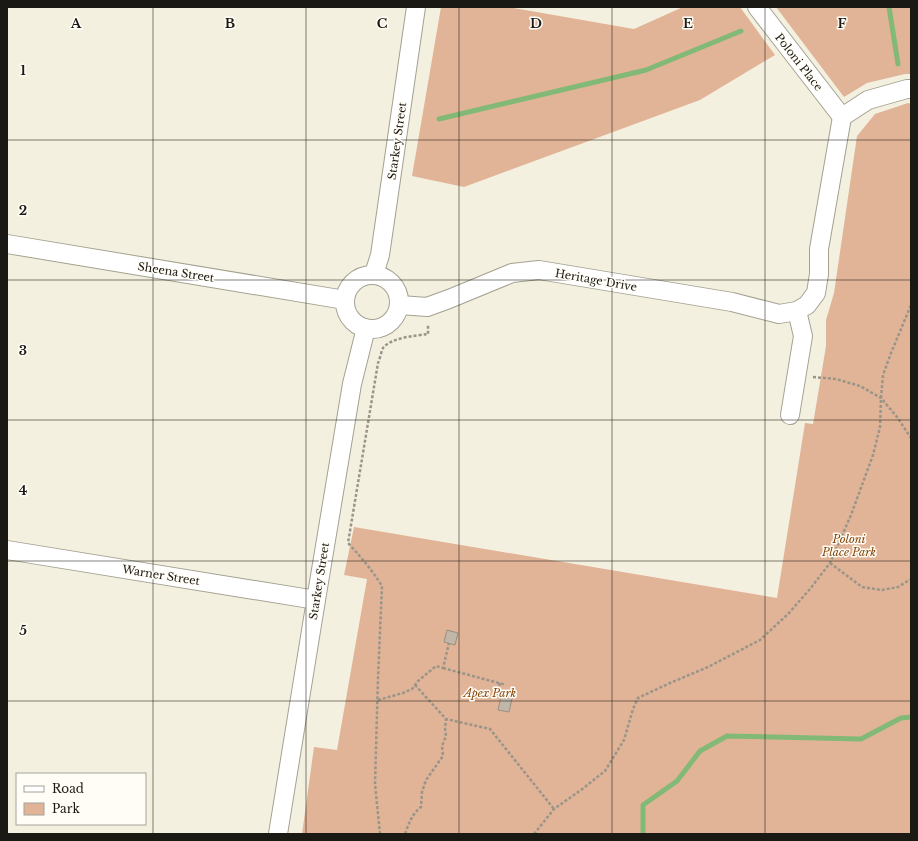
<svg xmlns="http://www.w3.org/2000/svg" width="918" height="841" viewBox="0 0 918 841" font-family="'Libre Baskerville',serif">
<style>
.green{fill:#e2b497}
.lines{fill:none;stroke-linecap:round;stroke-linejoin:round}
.stream{stroke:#83b977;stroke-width:5}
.building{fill:#c1b7a9;stroke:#988e81}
.minor-casing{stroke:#a4a191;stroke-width:20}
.path{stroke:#999589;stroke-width:2.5;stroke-dasharray:3 2;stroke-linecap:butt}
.minor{stroke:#fff;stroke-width:18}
.grid{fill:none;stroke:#1b1913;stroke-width:1;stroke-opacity:0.55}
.labels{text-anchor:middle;stroke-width:3;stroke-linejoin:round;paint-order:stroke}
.street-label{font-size:11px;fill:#1b1913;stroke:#fffdf6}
.park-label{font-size:11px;font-style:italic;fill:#854307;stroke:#fffdf6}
.grid-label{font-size:13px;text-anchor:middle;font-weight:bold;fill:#1b1913;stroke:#fffdf6;stroke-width:3;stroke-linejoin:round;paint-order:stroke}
</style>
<rect width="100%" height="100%" fill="#f4f0df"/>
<g class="green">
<path d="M441,7H508L634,29L683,7H740L775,55L700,100L464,187L412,176Z"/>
<path d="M776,7H911V74H905L867,83L844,97Z"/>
<path d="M908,103L911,104V834H302L314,747L337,750L367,579L344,575L354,527L777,598L805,423L813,424L826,346V320L834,293L857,136L875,114Z"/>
</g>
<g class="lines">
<g class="stream">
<path d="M889,7L898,64"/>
<path d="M439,119L646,70L741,31"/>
<path d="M643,834V805L677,781L700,751L727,736L861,739L901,718L911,717"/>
</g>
</g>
<g class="building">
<path d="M447,630L458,633L455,645L444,642Z"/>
<path d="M502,692L513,694L509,712L498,710Z"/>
</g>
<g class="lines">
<g class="minor-casing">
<g id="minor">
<path d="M757,7L842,117"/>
<path d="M7,244L345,300"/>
<path d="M374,274L380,255L416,7"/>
<circle cx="372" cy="302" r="27"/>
<path d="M400,305L427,307L449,299L512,273L539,270L732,302L779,314L797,311L807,305L816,293L819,274V249L842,117L868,100L907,89H911"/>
<path d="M790,415L803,336L797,311"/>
<path d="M7,550L316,600"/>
<path d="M278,834L316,600L352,384L364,336L365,328"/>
</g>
</g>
<g class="path">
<path d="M813,377L836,379L860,386L881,398L897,417L911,438"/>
<path d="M830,563L862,587L882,590L898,587L911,579"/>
<path d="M443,668L506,685"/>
<path d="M500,683L497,693L502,694"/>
<path d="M415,685L446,719L490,729L554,809"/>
<path d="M378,700L403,693L412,689L418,681L436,666L443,668L449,643"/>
<path d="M380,834L375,784L378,678L382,586C372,570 361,557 348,543L378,363C380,359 381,352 383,348C392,337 415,336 428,334V324"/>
<path d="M405,834C409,823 412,814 421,807L422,792L426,780L443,756L442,746L446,736L445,728L446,719"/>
<path d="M534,834L554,809L581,790L605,771L624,740L633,709L638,698L670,683L708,667L760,640L788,614L810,589L830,563L851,515L873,455L880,427L881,398L883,375L891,353L911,305"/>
</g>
<use href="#minor" class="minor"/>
</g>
<path class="grid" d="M153,7V834M306,7V834M459,7V834M612,7V834M765,7V834M7,140H911M7,280H911M7,420H911M7,561H911M7,701H911"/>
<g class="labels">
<g class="street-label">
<text transform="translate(799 62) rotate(52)" y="4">Poloni Place</text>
<text transform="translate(397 141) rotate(-82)" y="4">Starkey Street</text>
<text transform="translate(176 272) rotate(9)" y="4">Sheena Street</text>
<text transform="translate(596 280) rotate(10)" y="4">Heritage Drive</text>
<text transform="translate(161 575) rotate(9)" y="4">Warner Street</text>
<text transform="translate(319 581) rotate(-81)" y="4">Starkey Street</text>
</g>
<g class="park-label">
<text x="849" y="543">Poloni<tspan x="849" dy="13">Place Park</tspan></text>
<text x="490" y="697">Apex Park</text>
</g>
</g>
<g class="grid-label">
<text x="76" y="28">A</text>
<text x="230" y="28">B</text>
<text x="382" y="28">C</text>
<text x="536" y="28">D</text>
<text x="688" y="28">E</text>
<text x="842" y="28">F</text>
<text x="23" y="75">1</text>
<text x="23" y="215">2</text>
<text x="23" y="355">3</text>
<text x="23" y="495">4</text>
<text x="23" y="635">5</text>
</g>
<rect width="918" height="841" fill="none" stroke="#1b1913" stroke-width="16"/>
<rect x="16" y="773" width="130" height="52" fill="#fffdf6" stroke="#a4a29b"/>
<rect x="24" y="786" width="20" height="6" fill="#ffffff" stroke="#a4a29b"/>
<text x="52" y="793" font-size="12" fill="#1b1913">Road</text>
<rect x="24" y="803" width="20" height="12" fill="#e2b497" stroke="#a4a29b"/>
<text x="52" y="813" font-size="12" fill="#1b1913">Park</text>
</svg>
